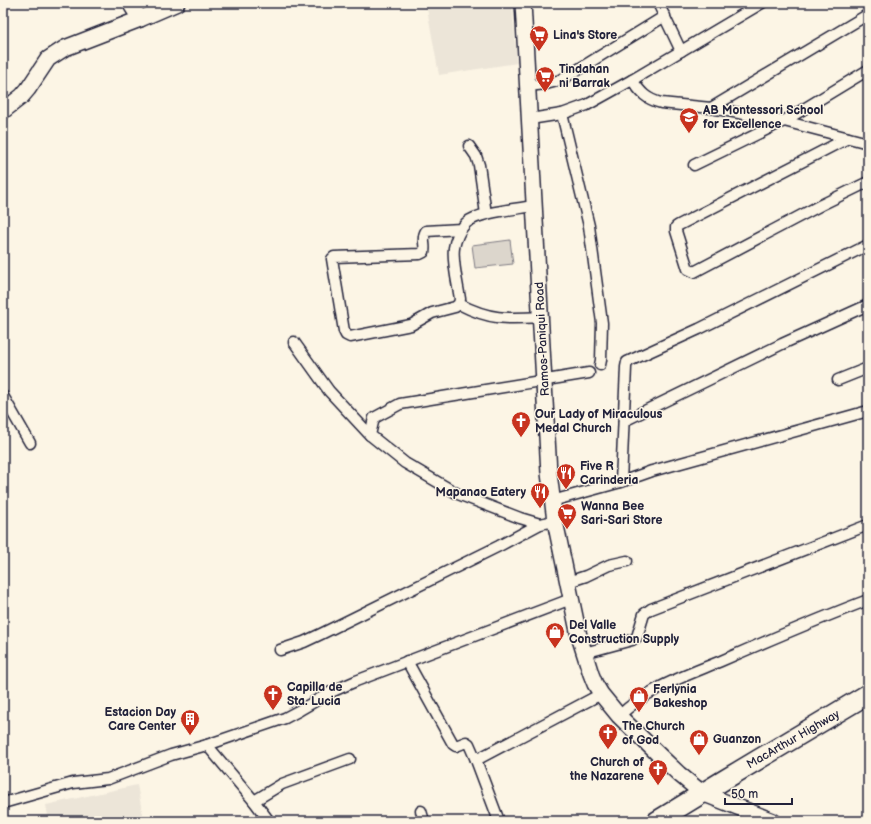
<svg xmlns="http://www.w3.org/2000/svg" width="871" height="824" viewBox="0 0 871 824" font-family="'Balsamiq Sans',sans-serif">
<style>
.built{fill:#ece5d8}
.pitch{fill:#dcd6cc;stroke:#7f7c84}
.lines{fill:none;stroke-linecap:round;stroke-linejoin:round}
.street-casing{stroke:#22223b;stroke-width:13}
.secondary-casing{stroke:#22223b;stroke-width:18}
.highway-casing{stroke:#22223b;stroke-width:22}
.street{stroke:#fcf5e5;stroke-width:10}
.secondary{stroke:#fcf5e5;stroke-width:15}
.highway{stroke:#fcf5e5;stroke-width:19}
.labels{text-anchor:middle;stroke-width:3;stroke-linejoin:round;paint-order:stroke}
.poi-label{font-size:12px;font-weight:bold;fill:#22223b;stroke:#fcf5e5;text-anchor:start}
.street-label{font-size:12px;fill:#22223b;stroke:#fcf5e5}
</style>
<rect width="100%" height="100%" fill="#fcf5e5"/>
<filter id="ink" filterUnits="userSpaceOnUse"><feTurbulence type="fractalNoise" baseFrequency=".025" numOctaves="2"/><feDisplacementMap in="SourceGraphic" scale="8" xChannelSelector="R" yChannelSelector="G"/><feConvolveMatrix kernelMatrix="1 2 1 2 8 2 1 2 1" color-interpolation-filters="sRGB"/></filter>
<g filter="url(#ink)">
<g class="built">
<path d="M426,3H512L517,63L439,75Z"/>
<path d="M137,785L144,821H49L46,805Z"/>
</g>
<path class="pitch" d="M510,240L513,264L475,268L472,245Z"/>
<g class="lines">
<g class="street-casing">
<g id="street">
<path d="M658,3L681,51L762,3"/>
<path d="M632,80C641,93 646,99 661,103L711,108L784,121L868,143"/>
<path d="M528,86L546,84L561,80L665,16"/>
<path d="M711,108L867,15L868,17"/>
<path d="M562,114L589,226L602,323L601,360L600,365"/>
<path d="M530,119L562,114L587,105L632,80L681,51"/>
<path d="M848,138L679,225L676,227V231L688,269L694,272L821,205L868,182"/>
<path d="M469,146L476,156L479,165L486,214"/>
<path d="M694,165L784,121L868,70"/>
<path d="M461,229L426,231C421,238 426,245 424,252L420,254L334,257L332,259L344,331L346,335L350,337L411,325L432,313L455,307L459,304L460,299C458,285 452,262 454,248C455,240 460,229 466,223C478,212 517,209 534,206"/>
<path d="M459,304C490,320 506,319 541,317"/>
<path d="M294,342L329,391L370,435"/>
<path d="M838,380L868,368"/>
<path d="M3,396L30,443"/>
<path d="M624,421L782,344L868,305"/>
<path d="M621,482L626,367L627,362L699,329L868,245"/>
<path d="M552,501L621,482L652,471L868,411"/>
<path d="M540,524L520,518L458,494L405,463L370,435L374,418L400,404L589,373"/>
<path d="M568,582L586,576L609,565L627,561"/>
<path d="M280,650L304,642L321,634L499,546L540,524L555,521"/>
<path d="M584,653L632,640L637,637L644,614L651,609L868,525"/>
<path d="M407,661L453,744L456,746L466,742L469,744L476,760L601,694"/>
<path d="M619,716C648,688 685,676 721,661C769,640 818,619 868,600"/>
<path d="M207,745L254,801L269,821"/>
<path d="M476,760L499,821"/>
<path d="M254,801L282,784L350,759"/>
<path d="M3,803L73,783L108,779L171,755L207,745L285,718L300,710L331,692L356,681L571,599"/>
<path d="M421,811L424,821"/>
</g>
</g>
<g class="secondary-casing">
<g id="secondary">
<path d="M130,3L140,19"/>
<path d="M523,3L549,473L555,521L579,636L591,674L595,684L601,694L619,716L660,756L679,774L702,793L773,821"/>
<path d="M3,111L22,96L28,89L48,59L65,48L140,19L177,3"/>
</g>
</g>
<g class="highway-casing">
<path id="highway" d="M657,821L724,780L868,694"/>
</g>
<use href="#street" class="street"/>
<use href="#secondary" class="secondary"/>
<use href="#highway" class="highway"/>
</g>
</g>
<defs>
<g id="supermarket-pin" transform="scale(1)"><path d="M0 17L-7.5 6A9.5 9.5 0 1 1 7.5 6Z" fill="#c8321e" stroke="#fcf5e5"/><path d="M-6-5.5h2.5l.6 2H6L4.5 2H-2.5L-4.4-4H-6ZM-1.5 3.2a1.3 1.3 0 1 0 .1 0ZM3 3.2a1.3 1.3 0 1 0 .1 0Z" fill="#fff"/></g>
<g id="school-pin" transform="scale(1)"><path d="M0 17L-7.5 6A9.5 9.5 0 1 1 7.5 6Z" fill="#c8321e" stroke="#fcf5e5"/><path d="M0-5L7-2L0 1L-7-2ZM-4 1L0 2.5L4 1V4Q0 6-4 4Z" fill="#fff"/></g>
<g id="church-pin" transform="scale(1)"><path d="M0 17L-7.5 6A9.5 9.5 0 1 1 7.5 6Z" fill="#c8321e" stroke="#fcf5e5"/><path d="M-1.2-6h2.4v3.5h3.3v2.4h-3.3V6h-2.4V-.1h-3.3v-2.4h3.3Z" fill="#fff"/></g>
<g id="restaurant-pin" transform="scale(1)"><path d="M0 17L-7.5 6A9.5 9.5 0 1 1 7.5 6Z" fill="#c8321e" stroke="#fcf5e5"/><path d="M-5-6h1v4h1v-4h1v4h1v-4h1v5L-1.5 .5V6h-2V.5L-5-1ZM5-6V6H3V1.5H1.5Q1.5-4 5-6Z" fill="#fff"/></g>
<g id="shop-pin" transform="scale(1)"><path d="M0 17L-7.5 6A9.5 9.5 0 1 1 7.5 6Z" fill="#c8321e" stroke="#fcf5e5"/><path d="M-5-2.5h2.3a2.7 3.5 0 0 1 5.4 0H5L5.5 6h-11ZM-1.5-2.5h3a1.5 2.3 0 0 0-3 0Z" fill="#fff"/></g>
<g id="building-pin" transform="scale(1)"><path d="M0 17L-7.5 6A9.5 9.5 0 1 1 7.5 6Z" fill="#c8321e" stroke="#fcf5e5"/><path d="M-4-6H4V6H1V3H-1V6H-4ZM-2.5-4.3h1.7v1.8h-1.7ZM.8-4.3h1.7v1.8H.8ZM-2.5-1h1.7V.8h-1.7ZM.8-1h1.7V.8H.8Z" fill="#fff"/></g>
</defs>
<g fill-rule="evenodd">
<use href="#supermarket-pin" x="539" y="35"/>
<use href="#supermarket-pin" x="545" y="76"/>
<use href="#school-pin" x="689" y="117"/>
<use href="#church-pin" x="521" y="421"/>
<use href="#restaurant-pin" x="566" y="473"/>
<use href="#restaurant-pin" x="540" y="492"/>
<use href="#supermarket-pin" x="567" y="513"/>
<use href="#shop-pin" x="555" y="632"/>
<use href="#church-pin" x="273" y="694"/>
<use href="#shop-pin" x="639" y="696"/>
<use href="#building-pin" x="190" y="719"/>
<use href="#church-pin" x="608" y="733"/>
<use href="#shop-pin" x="699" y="739"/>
<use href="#church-pin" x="658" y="769"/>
</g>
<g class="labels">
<g class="poi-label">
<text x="553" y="39">Lina's Store</text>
<text x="559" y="73">Tindahan<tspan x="559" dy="14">ni Barrak</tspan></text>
<text x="703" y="114">AB Montessori School<tspan x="703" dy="14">for Excellence</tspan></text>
<text x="535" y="418">Our Lady of Miraculous<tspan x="535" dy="14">Medal Church</tspan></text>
<text x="580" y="470">Five R<tspan x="580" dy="14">Carinderia</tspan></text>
<text x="526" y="496" text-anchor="end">Mapanao Eatery</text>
<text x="581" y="510">Wanna Bee<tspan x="581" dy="14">Sari-Sari Store</tspan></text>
<text x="569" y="629">Del Valle<tspan x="569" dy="14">Construction Supply</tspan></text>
<text x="287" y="691">Capilla de<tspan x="287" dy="14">Sta. Lucia</tspan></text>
<text x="653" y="693">Ferlynia<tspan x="653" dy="14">Bakeshop</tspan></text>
<text x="176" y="716" text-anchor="end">Estacion Day<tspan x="176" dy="14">Care Center</tspan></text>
<text x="622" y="730">The Church<tspan x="622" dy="14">of God</tspan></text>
<text x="713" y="743">Guanzon</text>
<text x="644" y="766" text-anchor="end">Church of<tspan x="644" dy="14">the Nazarene</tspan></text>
</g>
<g class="street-label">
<text transform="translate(542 339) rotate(-93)" y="4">Ramos-Paniqui Road</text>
<text transform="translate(793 739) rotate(-30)" y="4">MacArthur Highway</text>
</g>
</g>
<rect width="871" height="824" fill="none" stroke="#fcf5e5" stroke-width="16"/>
<rect x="8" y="8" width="855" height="808" fill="none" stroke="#22223b" stroke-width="1.5" filter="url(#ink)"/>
<path d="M725 798v6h67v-6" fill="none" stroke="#22223b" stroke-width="2"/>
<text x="731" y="798" font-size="12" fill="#22223b" stroke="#fcf5e5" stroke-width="3" paint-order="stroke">50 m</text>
</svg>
